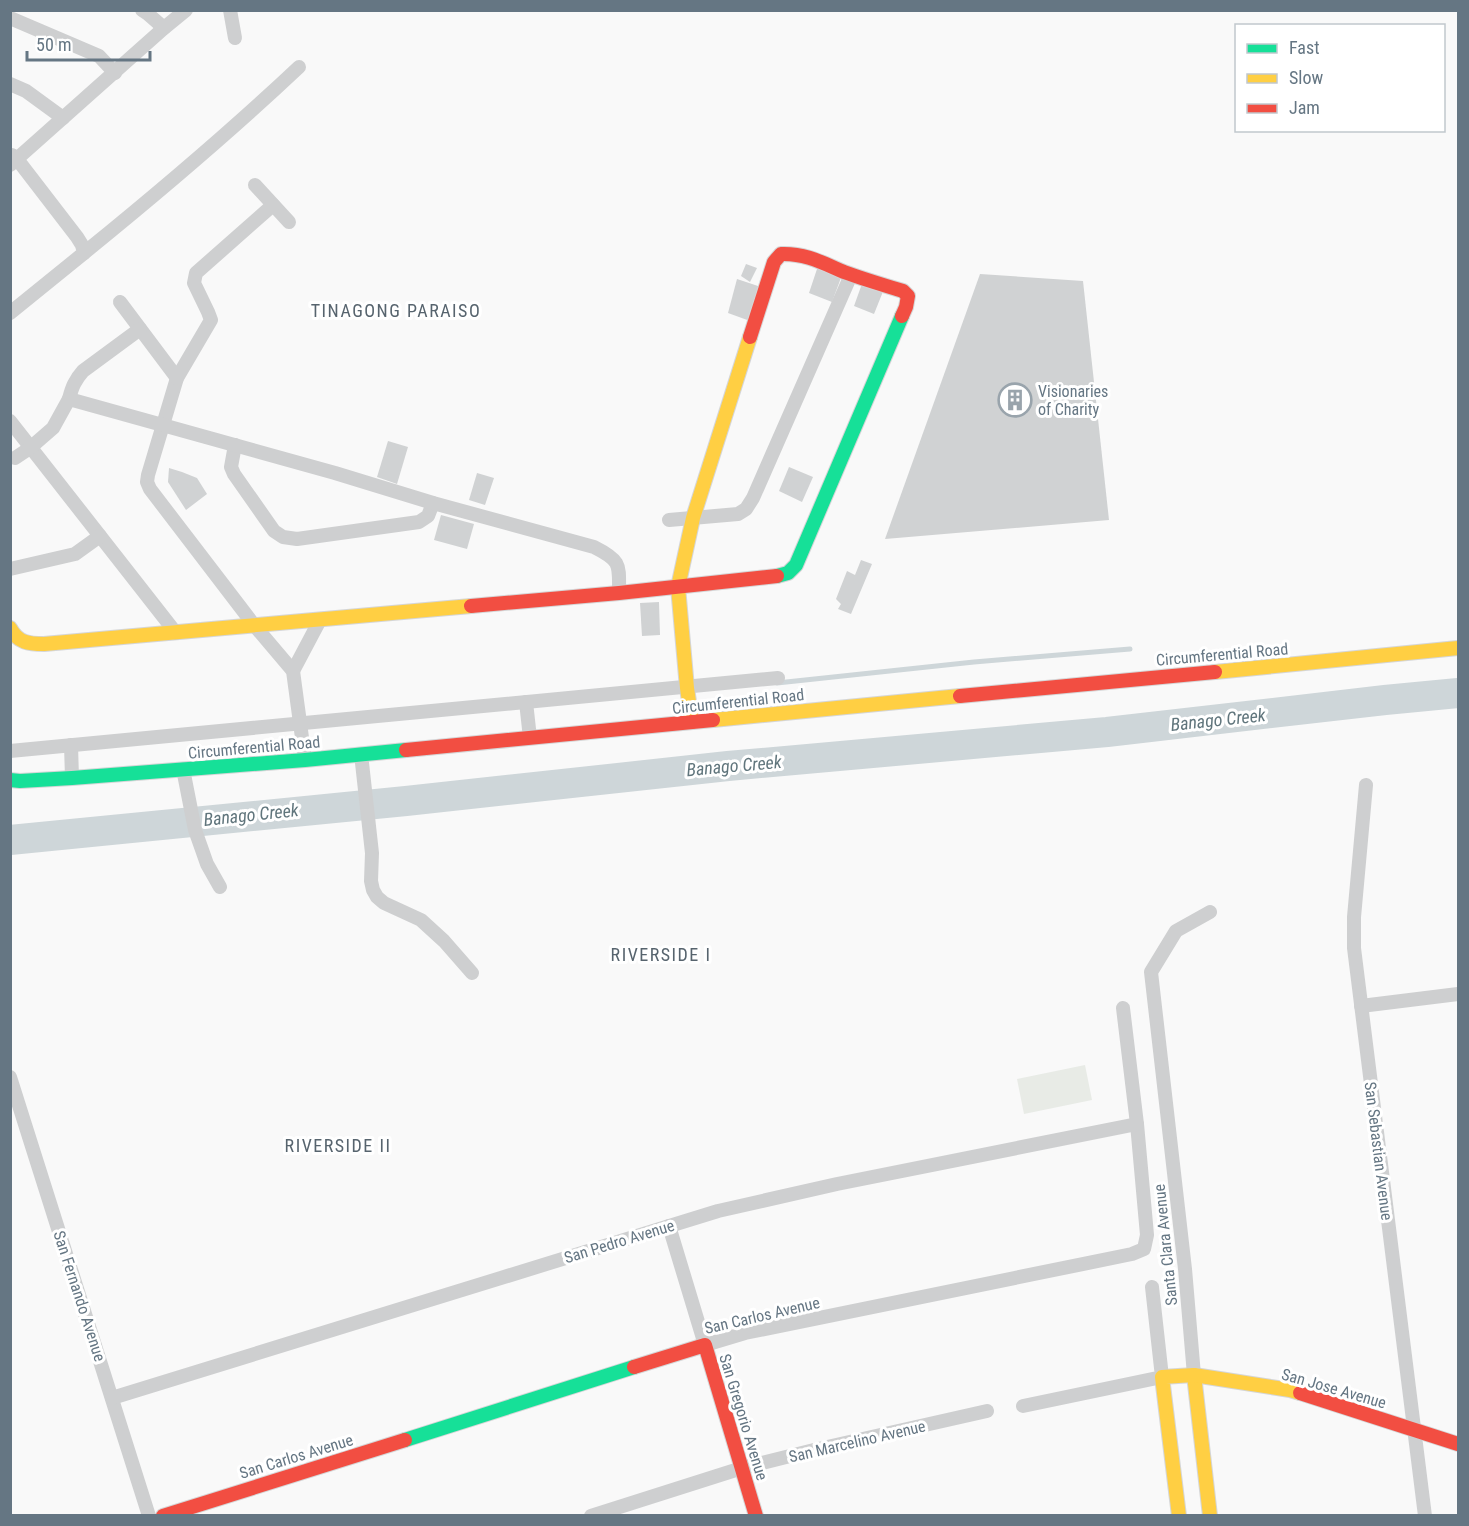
<svg xmlns="http://www.w3.org/2000/svg" width="1469" height="1526" viewBox="0 0 1469 1526" font-family="'Roboto Condensed',sans-serif">
<style>
.green{fill:#e8ebe6}
.lines{fill:none;stroke-linecap:round;stroke-linejoin:round}
.stream{stroke:#ced6d9;stroke-width:5}
.river{stroke:#ced6d9;stroke-width:30}
.building{fill:#d0d2d3}
.fast-casing{stroke:#d5d6d7;stroke-width:16}
.slow-casing{stroke:#d5d6d7;stroke-width:16}
.jam-casing{stroke:#d5d6d7;stroke-width:16}
.street{stroke:#cecfd0;stroke-width:14}
.fast{stroke:#16e098;stroke-width:14}
.slow{stroke:#ffcf43;stroke-width:14}
.jam{stroke:#f24e42;stroke-width:14}
.labels{text-anchor:middle;stroke-width:6;stroke-linejoin:round;paint-order:stroke}
.poi-label{font-size:16px;fill:#657683;stroke:#fff;text-anchor:start}
.street-label{font-size:16px;fill:#657683;stroke:#fff}
.neighbourhood-label{font-size:18px;letter-spacing:1.5px;fill:#57646e;stroke:#fff}
.water-label{font-size:18px;font-style:italic;fill:#60757c;stroke:#fff}
</style>
<rect width="100%" height="100%" fill="#f9f9f9"/>
<path class="green" d="M1085,1065L1092,1100L1024,1114L1017,1079Z"/>
<g class="lines">
<path class="stream" d="M777,683L974,662L1130,649"/>
<path class="river" d="M10,840L406,801L728,766L1107,732L1385,700L1458,693"/>
</g>
<g class="building">
<path d="M746,264L757,268L750,282L741,276Z"/>
<path d="M818,266L842,275L832,302L809,293Z"/>
<path d="M980,274L1083,281L1109,520L885,539Z"/>
<path d="M737,279L761,287L750,321L728,313Z"/>
<path d="M863,281L884,289L874,314L854,306Z"/>
<path d="M388,441L408,447L397,484L377,477Z"/>
<path d="M789,467L813,477L802,502L779,491Z"/>
<path d="M169,468L182,472L197,478L207,494L186,510L168,482Z"/>
<path d="M477,473L494,478L485,505L469,500Z"/>
<path d="M441,515L474,524L467,549L434,540Z"/>
<path d="M861,560L872,564L851,614L838,609L841,604L836,599L847,571L855,575Z"/>
<path d="M659,602L660,635L642,636L640,603Z"/>
</g>
<g class="lines">
<g class="fast-casing">
<g id="fast">
<path d="M777,576L788,573L796,565L902,316"/>
<path d="M10,780L20,781L72,778L305,760L406,750"/>
<path d="M405,1440L634,1367"/>
</g>
</g>
<g class="slow-casing">
<g id="slow">
<path d="M10,628C18,643 29,644 44,644L471,606"/>
<path d="M1215,672L1458,648"/>
<path d="M713,720L960,696"/>
<path d="M692,722L687,688L678,587L693,518L750,337"/>
<path d="M1194,1375L1210,1516"/>
<path d="M1179,1516L1162,1377L1194,1375L1290,1390L1300,1393"/>
</g>
</g>
<g class="jam-casing">
<g id="jam">
<path d="M750,337L774,262L781,254C805,253 823,263 844,272C863,279 883,285 903,291L908,296L906,307L902,316"/>
<path d="M471,606L619,593L777,576"/>
<path d="M960,696L1215,672"/>
<path d="M406,750L713,720"/>
<path d="M634,1367L705,1345L756,1516"/>
<path d="M1300,1393L1458,1444"/>
<path d="M163,1516L405,1440"/>
</g>
</g>
<g class="street">
<path d="M142,10L148,14L164,28"/>
<path d="M230,10L235,38"/>
<path d="M10,18L99,56L115,73"/>
<path d="M10,84L26,91L63,118"/>
<path d="M10,165L164,28L186,10"/>
<path d="M255,185L289,222"/>
<path d="M273,205L196,273L194,283L208,312L211,320L177,378L148,475L147,482L150,489L254,625L293,671L305,760"/>
<path d="M84,253C158,193 230,132 299,67"/>
<path d="M120,302L177,378"/>
<path d="M10,313L84,253L82,245L77,237L17,159L12,155"/>
<path d="M69,399C72,387 75,380 83,371L140,329"/>
<path d="M10,421L176,633"/>
<path d="M235,445L231,467L234,474L274,531L283,537L297,539L419,522L428,516L433,503"/>
<path d="M15,458L30,448L53,428L69,399L335,473L433,503L594,547C622,561 619,565 619,593"/>
<path d="M669,520L738,514L746,509L753,498L851,275"/>
<path d="M10,569L75,554L100,536"/>
<path d="M293,671L320,620"/>
<path d="M526,702L530,738"/>
<path d="M71,745L72,778"/>
<path d="M10,751L778,678"/>
<path d="M361,754L372,853L371,881L373,890L377,897L384,903L421,920L444,941L472,973"/>
<path d="M183,769L195,830L207,864L220,887"/>
<path d="M1366,785L1354,917V948L1425,1516"/>
<path d="M1361,1006L1458,994"/>
<path d="M10,1077L149,1516"/>
<path d="M669,1226L705,1345L745,1333L1132,1254L1144,1249L1147,1235L1137,1124L1123,1008"/>
<path d="M1194,1375L1185,1269L1151,972L1176,931L1210,912"/>
<path d="M112,1398L718,1211L837,1184L1137,1124"/>
<path d="M1023,1406L1162,1377L1152,1287"/>
<path d="M591,1516L742,1468L814,1450L987,1411"/>
</g>
<use href="#fast" class="fast"/>
<use href="#slow" class="slow"/>
<use href="#jam" class="jam"/>
</g>
<defs>
<g id="building-ring" transform="scale(1.725)"><circle r="9.5" fill="#fff" stroke="#99a4ac" stroke-width="1.5"/><path d="M-4-6H4V6H1V3H-1V6H-4ZM-2.5-4.3h1.7v1.8h-1.7ZM.8-4.3h1.7v1.8H.8ZM-2.5-1h1.7V.8h-1.7ZM.8-1h1.7V.8H.8Z" fill="#99a4ac"/></g>
</defs>
<g fill-rule="evenodd">
<use href="#building-ring" x="1015" y="400"/>
</g>
<g class="labels">
<g class="poi-label">
<text x="1038" y="397">Visionaries<tspan x="1038" dy="18">of Charity</tspan></text>
</g>
<g class="street-label">
<text transform="translate(1222 654) rotate(-5)" y="6">Circumferential Road</text>
<text transform="translate(738 701) rotate(-6)" y="6">Circumferential Road</text>
<text transform="translate(254 747) rotate(-5)" y="6">Circumferential Road</text>
<text transform="translate(1379 1151) rotate(83)" y="6">San Sebastian Avenue</text>
<text transform="translate(619 1241) rotate(-17)" y="6">San Pedro Avenue</text>
<text transform="translate(1165 1245) rotate(-96)" y="6">Santa Clara Avenue</text>
<text transform="translate(80 1296) rotate(72)" y="6">San Fernando Avenue</text>
<text transform="translate(762 1315) rotate(-13)" y="6">San Carlos Avenue</text>
<text transform="translate(1334 1388) rotate(16)" y="6">San Jose Avenue</text>
<text transform="translate(744 1417) rotate(73)" y="6">San Gregorio Avenue</text>
<text transform="translate(857 1441) rotate(-13)" y="6">San Marcelino Avenue</text>
<text transform="translate(296 1456) rotate(-17)" y="6">San Carlos Avenue</text>
</g>
<g class="neighbourhood-label">
<text x="396" y="317">TINAGONG PARAISO</text>
<text x="661" y="961">RIVERSIDE I</text>
<text x="338" y="1152">RIVERSIDE II</text>
</g>
<g class="water-label">
<text transform="translate(1218 720) rotate(-6)" y="6">Banago Creek</text>
<text transform="translate(734 766) rotate(-5)" y="6">Banago Creek</text>
<text transform="translate(251 815) rotate(-6)" y="6">Banago Creek</text>
</g>
</g>
<rect width="1469" height="1526" fill="none" stroke="#657683" stroke-width="24"/>
<rect x="1235" y="24" width="210" height="108" fill="#ffffff" stroke="#c1c8cd" stroke-width="1.5"/>
<rect x="1247" y="44" width="30" height="9" fill="#16e098" stroke="#c1c8cd" stroke-width="1.5"/>
<text x="1289" y="54" font-size="18" fill="#657683">Fast</text>
<rect x="1247" y="74" width="30" height="9" fill="#ffcf43" stroke="#c1c8cd" stroke-width="1.5"/>
<text x="1289" y="84" font-size="18" fill="#657683">Slow</text>
<rect x="1247" y="104" width="30" height="9" fill="#f24e42" stroke="#c1c8cd" stroke-width="1.5"/>
<text x="1289" y="114" font-size="18" fill="#657683">Jam</text>
<path d="M27 51v9h123v-9" fill="none" stroke="#657683" stroke-width="3"/>
<text x="36" y="51" font-size="18" fill="#657683" stroke="#ffffff" stroke-width="4.5" paint-order="stroke">50 m</text>
</svg>
